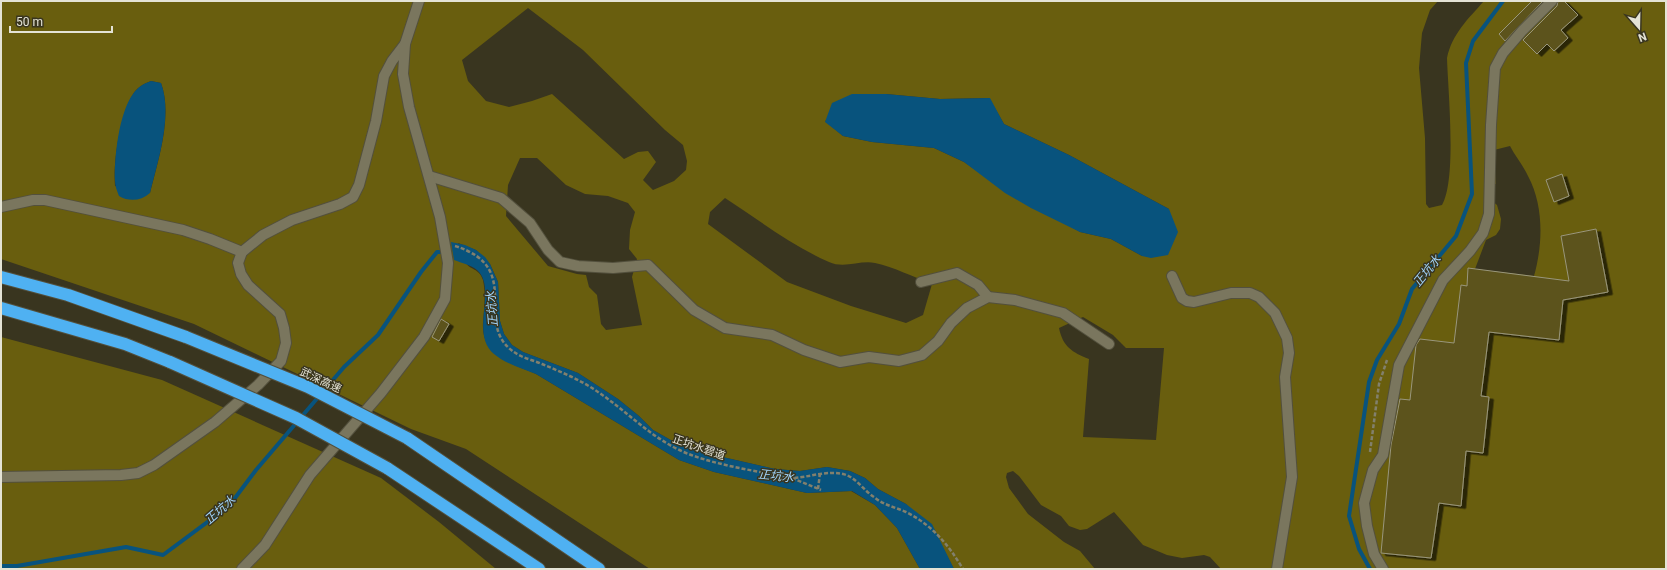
<svg xmlns="http://www.w3.org/2000/svg" width="1667" height="570" viewBox="0 0 1667 570" font-family="Roboto,'Noto Sans SC',sans-serif">
<style>
.green{fill:#695e0e;fill-rule:evenodd}
.water{fill:#08537d}
.lines{fill:none;stroke-linecap:round;stroke-linejoin:round}
.stream{stroke:#08537d;stroke-width:4}
.building{fill:#5c531a;stroke:#99967d;filter:url(#shadow)}
.minor-casing{stroke:#53503d;stroke-width:12}
.highway-casing{stroke:#53503d;stroke-width:14}
.path{stroke:#82806d;stroke-width:2.5;stroke-dasharray:4 2;stroke-linecap:butt}
.minor{stroke:#7a765e;stroke-width:10}
.highway{stroke:#4fb1f2;stroke-width:12}
.highway-bridge-casing{stroke:#53503d;stroke-width:14;stroke-linecap:butt}
.highway-bridge{stroke:#4fb1f2;stroke-width:12}
.labels{text-anchor:middle;stroke-width:3;stroke-linejoin:round;paint-order:stroke}
.street-label{font-size:11px;fill:#e4e3d5;stroke:#39351f}
.water-label{font-size:12px;font-style:italic;fill:#a2d5fb;stroke:#39351f}
</style>
<defs>
<filter id="shadow"><feDropShadow dx="4.5" dy="2.5" stdDeviation="0" flood-color="#0009"/></filter>
</defs>
<rect width="100%" height="100%" fill="#39351f"/>
<g class="green">
<path d="M1,1H1438L1430,10L1422,33L1419,68L1425,138L1426,204L1429,208L1442,205C1457,179 1448,91 1447,58C1452,34 1468,19 1484,1H1666V569H1221L1210,557L1204,555L1182,558L1167,555L1143,545L1114,512L1087,529L1080,530L1069,526L1061,516L1041,505L1019,476L1013,471L1007,473L1006,477L1009,488L1028,514L1064,542L1080,551L1095,569H954L943,548L906,504L878,489L865,478L850,471L827,467L800,471L775,469L705,453L676,443L653,430L639,416L618,399L578,373L523,352L512,345L504,334L500,321L498,282L490,264L476,250L458,243C460,249 462,257 466,263C470,270 479,268 483,280C486,294 484,309 483,323C481,355 512,364 536,374L679,460L714,472L807,493L851,491L875,505L897,528L920,569H650L466,449L411,429L194,324L1,259ZM528,8L583,50L665,130L683,145L687,161L686,170L674,181L653,190L643,180L656,162L648,151L638,152L624,159L552,94L532,101L509,107L486,101L468,81L462,60ZM151,81L161,83C173,116 158,160 150,193L115,186C113,162 120,117 132,96C136,88 143,84 151,81ZM886,94L940,99L989,98L1004,124L1069,155L1169,209L1142,256L1111,239L1080,232L983,175L964,162L934,148L872,142L843,136L825,121ZM1510,146C1515,156 1523,165 1528,176C1544,206 1543,244 1534,276L1475,269L1486,240L1496,235L1500,229L1501,219L1497,205L1487,197L1488,184H1496L1494,150ZM520,158H537L566,185L585,194L608,196L628,203L635,212L630,230L629,249L637,259L632,277L642,325L606,330L601,324L597,295L589,287L586,275L577,274L548,266L506,216L508,185ZM725,198C759,220 792,246 829,262C844,269 860,260 875,263C894,267 913,277 932,284L923,315L906,323L851,306L787,282L708,224L710,212ZM1083,317L1113,335L1126,348H1164L1156,440L1083,437L1089,359C1072,352 1063,347 1059,328Z"/>
<path d="M1,337L162,380L381,478L439,522L496,569H1Z"/>
</g>
<g class="water">
<path d="M151,81L161,83C173,116 158,160 150,193C141,201 129,202 119,196C117,191 115,186 115,181C114,158 119,113 133,94C138,87 143,84 151,81Z"/>
<path d="M852,94H886L940,99L990,98L1004,124L1069,155L1169,209L1178,232L1168,255L1151,258L1142,256L1111,239L1080,232L1031,208L1005,193L964,162L934,148L872,142L843,136L825,122L832,103Z"/>
<path d="M451,242L465,245L476,250L485,257L490,264L498,282L500,321L504,334L512,345L523,352L578,373L618,399L639,416L653,430L676,443L705,453L775,469L800,471L827,467L850,471L865,478L878,489L906,504L932,524L954,569H920L897,528L875,505L852,491L807,493L714,472L679,460L536,374C523,369 506,364 494,354C469,333 498,289 477,270C471,265 462,263 454,260Z"/>
</g>
<g class="lines">
<g class="stream">
<path d="M1,566H17L126,547L163,555L229,506L256,470L344,367L378,335L421,272L437,252H445"/>
<path d="M1370,569L1359,549L1349,516L1369,382L1377,360L1399,324L1412,289L1456,236L1472,194L1466,63L1473,41L1503,1"/>
</g>
</g>
<g class="building">
<path d="M1532,1H1543L1505,41L1499,34Z"/>
<path d="M1558,1H1564L1578,15L1561,30L1568,38L1554,51L1547,44L1537,54L1523,40L1557,6Z"/>
<path d="M1562,174L1569,196L1554,202L1546,180Z"/>
<path d="M1596,229L1608,292L1563,300L1559,340L1489,332L1481,396L1489,397L1483,453L1466,451L1461,506L1439,503L1431,558L1381,553L1391,445L1400,399L1410,400L1416,345L1420,339L1454,343L1461,285L1467,286L1468,268L1569,281L1561,236Z"/>
<path d="M441,319L449,324L439,341L432,337Z"/>
</g>
<g class="lines">
<g class="minor-casing">
<g id="minor">
<path d="M429,176L501,198L530,223L548,250L560,262L578,266L613,268L648,265L694,310L725,328L772,335L804,350L840,362L869,357L899,361L922,355L938,341L951,323L967,308L988,297L1015,300L1063,313L1109,344"/>
<path d="M1,207L33,200H45L183,230L210,239L242,252"/>
<path d="M1172,276L1182,298L1187,301L1194,302L1231,293H1250L1259,297L1275,313L1287,338L1289,353L1285,377L1292,477L1277,569"/>
<path d="M921,282L957,273L978,285L988,297"/>
<path d="M1,477L121,475L138,473L154,465L215,422L258,385L281,361L286,343L284,328L280,314L248,285L241,274L238,263L242,252L263,235L292,220L340,204L353,197L359,185L376,121L384,76L392,61L405,44"/>
<path d="M242,569L265,545L310,475L381,393L424,337L445,299L448,263L440,217L409,107L403,74L405,44L419,1"/>
<path d="M1383,569L1374,554L1367,526L1364,503L1373,470L1383,455L1399,365L1443,280L1470,251L1483,233L1489,214L1491,125L1495,68L1503,53L1522,31L1552,1"/>
</g>
</g>
<g class="highway-casing">
<g id="highway">
<path d="M1,277L68,295L186,337"/>
<path d="M1,308L125,344L170,362"/>
<path d="M407,438L599,569"/>
<path d="M387,468L539,569"/>
</g>
</g>
<g class="path">
<path d="M455,246C529,269 466,329 521,356C527,359 535,361 542,364C561,372 581,380 598,392C628,412 652,439 686,453C711,463 739,468 765,473C774,475 783,477 791,478C808,478 825,470 843,474C856,477 863,490 874,497C883,505 895,507 906,512C932,525 948,544 963,569"/>
<path d="M1370,452L1379,384L1387,360"/>
<path d="M792,478L821,490"/>
<path d="M818,489L820,473"/>
</g>
<use href="#minor" class="minor"/>
<use href="#highway" class="highway"/>
<g class="highway-bridge-casing">
<g id="highway-bridge">
<path d="M186,337L308,387L407,438"/>
<path d="M170,362L296,418L387,468"/>
</g>
</g>
<use href="#highway-bridge" class="highway-bridge"/>
</g>
<g class="labels">
<g class="street-label">
<text transform="translate(321 380) rotate(25)" y="4">武深高速</text>
<text transform="translate(699 447) rotate(19)" y="4">正坑水碧道</text>
</g>
<g class="water-label">
<text transform="translate(1427 271) rotate(-51)" y="4">正坑水</text>
<text transform="translate(492 309) rotate(-95)" y="4">正坑水</text>
<text transform="translate(776 476) rotate(6)" y="4">正坑水</text>
<text transform="translate(220 510) rotate(-41)" y="4">正坑水</text>
</g>
</g>
<rect width="1667" height="570" fill="none" stroke="#e4e3d5" stroke-width="4"/>
<g transform="translate(1639 28) rotate(160)" stroke="#39351f" stroke-width="3" paint-order="stroke">
<path d="M0-3L7 15L0 10L-7 15Z" fill="#e4e3d5"/>
<text y="-6" font-size="11" font-weight="bold" text-anchor="middle" fill="#e4e3d5">N</text>
</g>
<path d="M10 26v6h102v-6" fill="none" stroke="#e4e3d5" stroke-width="2"/>
<text x="16" y="26" font-size="12" fill="#e4e3d5" stroke="#39351f" stroke-width="3" paint-order="stroke">50 m</text>
</svg>
